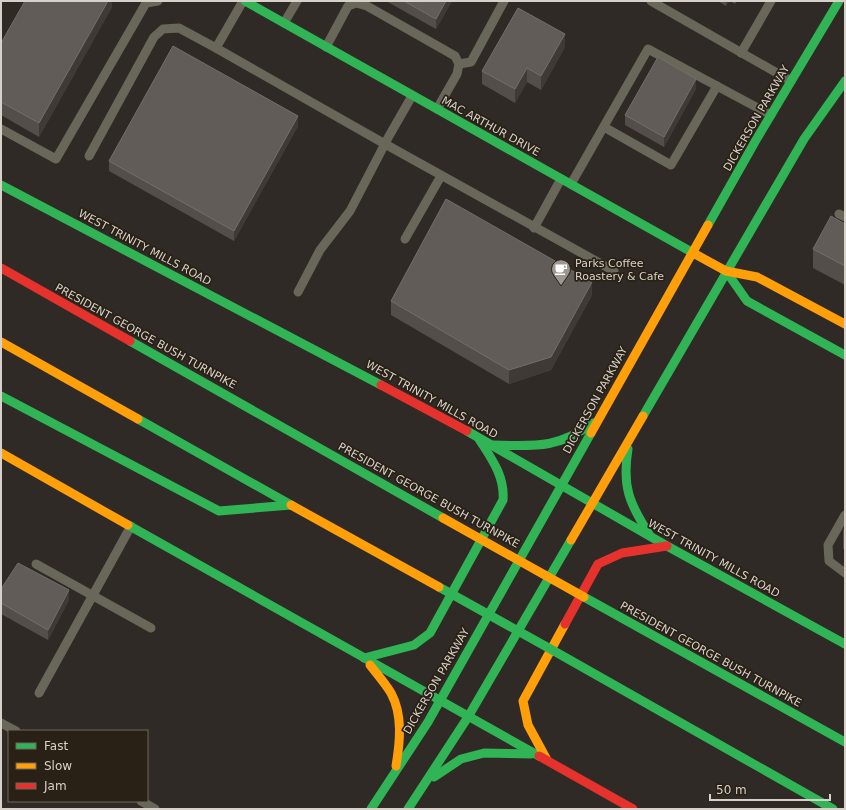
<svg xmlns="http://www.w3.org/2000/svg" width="846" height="810" viewBox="0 0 846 810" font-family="'DejaVu Sans',sans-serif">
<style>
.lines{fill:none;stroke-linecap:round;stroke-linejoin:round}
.lane{stroke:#69665a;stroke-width:9}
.fast{stroke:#30b455;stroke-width:9}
.slow{stroke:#ff9f0a;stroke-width:9}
.jam{stroke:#e5322d;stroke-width:9}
.fast-bridge{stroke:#30b455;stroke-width:9}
.slow-bridge{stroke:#ff9f0a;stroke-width:9}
.jam-bridge{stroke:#e5322d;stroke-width:9}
.wall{fill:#544e4b}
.shaded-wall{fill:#3f3a36}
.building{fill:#625c58;stroke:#746e6a}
.labels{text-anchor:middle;stroke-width:3.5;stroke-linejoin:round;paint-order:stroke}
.street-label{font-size:11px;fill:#d7d1ca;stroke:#2a2116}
.poi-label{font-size:11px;fill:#d7d1ca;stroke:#2a2116;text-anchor:start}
</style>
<rect width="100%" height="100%" fill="#2f2a25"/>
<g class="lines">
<g class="lane">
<path d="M243,1L216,48L385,144L614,271"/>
<path d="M651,1L791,81"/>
<path d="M284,23L297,1"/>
<path d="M326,47L348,6L356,3L367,6L455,56L459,64L457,74L437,109"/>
<path d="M741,53L771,1"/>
<path d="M459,64L471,62L504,1"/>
<path d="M604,127L671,165L717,86"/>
<path d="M1,129L56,159L146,3L158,1"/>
<path d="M89,156L154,37L163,29L179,28L216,48"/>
<path d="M571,184L648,49L771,115"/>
<path d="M839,214L845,217"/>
<path d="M534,228L561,179"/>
<path d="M405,239L441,176"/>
<path d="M298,292L320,250L350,211L389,136L412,96"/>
<path d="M845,515L828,545L829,561L845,573"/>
<path d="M36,564L151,628"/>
<path d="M39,693L131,526"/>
<path d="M1,723L16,731"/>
<path d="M141,801L155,809"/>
</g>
<g class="fast">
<path d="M245,1L695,254"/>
<path d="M1,185L381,385"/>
<path d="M708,225L756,140L839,1"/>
<path d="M726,271L747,301L845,355"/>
<path d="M1,396L219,511L291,505"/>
<path d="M643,416L804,139L845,81"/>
<path d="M138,419L291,505"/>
<path d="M467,431L667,546L845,644"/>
<path d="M493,445C535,446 557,449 593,423"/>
<path d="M628,449C622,486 629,503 649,534"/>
<path d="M128,525L539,756"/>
<path d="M584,597L845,742"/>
<path d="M554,651L833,809"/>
<path d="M364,658L414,645L430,633L503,500C505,476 491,458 479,439"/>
<path d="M434,777L461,759L484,753L531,754"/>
<path d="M371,809L428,722L591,433"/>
<path d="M408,809L468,717L571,540"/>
</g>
<g class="slow">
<path d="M695,254L726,271L757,277L845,324"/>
<path d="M1,342L138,419"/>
<path d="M591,433L708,225"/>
<path d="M1,453L128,525"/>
<path d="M571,540L643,416"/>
<path d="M370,665C377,674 385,683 391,693C403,715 400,742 396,766"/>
<path d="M547,760L528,725L523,701L565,624"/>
</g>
<g class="jam">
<path d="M381,385L467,431"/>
<path d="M565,624L598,564L622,553L667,546"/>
<path d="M539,756L633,809"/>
</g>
<g class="fast-bridge">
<path d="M130,341L443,518"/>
<path d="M439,587L554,651"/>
</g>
<g class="slow-bridge">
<path d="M291,505L439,587"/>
<path d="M443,518L584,597"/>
</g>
<path class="jam-bridge" d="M1,268L130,341"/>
</g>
<g class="wall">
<path d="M112,1V7L39,137L1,115V43Z"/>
<path d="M386,1H452L436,29Z"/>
<path d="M718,1H729L726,6Z"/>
<path d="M730,1H737L735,4Z"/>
<path d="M565,47L541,90L527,82L515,103L482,84V71Z"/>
<path d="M696,89L664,147L625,125V115Z"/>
<path d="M298,126L234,241L109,171V161Z"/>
<path d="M845,224V285L813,268V249Z"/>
<path d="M592,295L551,370L509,384L391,315V301Z"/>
<path d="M845,526V550L843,549V530Z"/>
<path d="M1,589L69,600L48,640L1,614Z"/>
</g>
<g class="shaded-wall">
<path d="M108,1H112V7L39,137V123Z"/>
<path d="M446,1H452L436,29V19Z"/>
<path d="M726,1H729L726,6Z"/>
<path d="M565,34V47L541,90V76Z"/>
<path d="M527,68V82L515,103V89Z"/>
<path d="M696,79V89L664,147V137Z"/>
<path d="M298,116V126L234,241V231Z"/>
<path d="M592,282V295L551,370L509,384V370Z"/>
<path d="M69,590V600L48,640V630Z"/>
</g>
<g class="building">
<path d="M25,1H108L39,123L1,102V43Z"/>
<path d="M404,1H446L436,19Z"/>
<path d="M518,8L565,34L541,76L527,68L515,89L482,71Z"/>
<path d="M173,46L298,116L234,231L109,161Z"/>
<path d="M658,57L696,79L664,137L625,115Z"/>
<path d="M446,199L592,282L551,357L509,370L391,301Z"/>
<path d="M831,216L845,224V266L813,249Z"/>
<path d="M18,563L69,590L48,630L1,603V589Z"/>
</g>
<defs>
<g id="cafe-pin" transform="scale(1)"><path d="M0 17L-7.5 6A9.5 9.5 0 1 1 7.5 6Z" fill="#9c9790" stroke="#2a2116"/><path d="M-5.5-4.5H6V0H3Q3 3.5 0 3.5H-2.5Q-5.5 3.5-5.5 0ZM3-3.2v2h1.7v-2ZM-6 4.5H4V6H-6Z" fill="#fff"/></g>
</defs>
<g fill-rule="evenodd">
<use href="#cafe-pin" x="561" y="269"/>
</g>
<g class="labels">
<g class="street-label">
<text transform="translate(756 118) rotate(-60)" y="4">DICKERSON PARKWAY</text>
<text transform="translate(491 126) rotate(29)" y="4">MAC ARTHUR DRIVE</text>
<text transform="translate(145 247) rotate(28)" y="4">WEST TRINITY MILLS ROAD</text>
<text transform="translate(146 336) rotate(29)" y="4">PRESIDENT GEORGE BUSH TURNPIKE</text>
<text transform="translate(432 399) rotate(29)" y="4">WEST TRINITY MILLS ROAD</text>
<text transform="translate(595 400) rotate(-61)" y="4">DICKERSON PARKWAY</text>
<text transform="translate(429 495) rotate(29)" y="4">PRESIDENT GEORGE BUSH TURNPIKE</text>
<text transform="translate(714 558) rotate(29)" y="4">WEST TRINITY MILLS ROAD</text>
<text transform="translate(711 654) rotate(29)" y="4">PRESIDENT GEORGE BUSH TURNPIKE</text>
<text transform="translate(436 681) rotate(-60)" y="4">DICKERSON PARKWAY</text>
</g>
<g class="poi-label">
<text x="575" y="267">Parks Coffee<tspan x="575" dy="13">Roastery &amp; Cafe</tspan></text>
</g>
</g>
<rect width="846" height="810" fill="none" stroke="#d7d1ca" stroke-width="4"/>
<rect x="8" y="730" width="140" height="72" fill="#2a2116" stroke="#6f675e"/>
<rect x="16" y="743" width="20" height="6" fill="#30b455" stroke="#6f675e"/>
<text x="44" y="750" font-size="12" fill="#d7d1ca">Fast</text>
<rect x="16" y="763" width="20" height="6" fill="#ff9f0a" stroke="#6f675e"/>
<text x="44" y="770" font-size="12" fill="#d7d1ca">Slow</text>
<rect x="16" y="783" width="20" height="6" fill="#e5322d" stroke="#6f675e"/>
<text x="44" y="790" font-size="12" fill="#d7d1ca">Jam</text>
<path d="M710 794v6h120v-6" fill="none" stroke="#d7d1ca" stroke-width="2"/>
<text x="716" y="794" font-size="12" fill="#d7d1ca" stroke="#2a2116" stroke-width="3" paint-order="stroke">50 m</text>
</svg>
